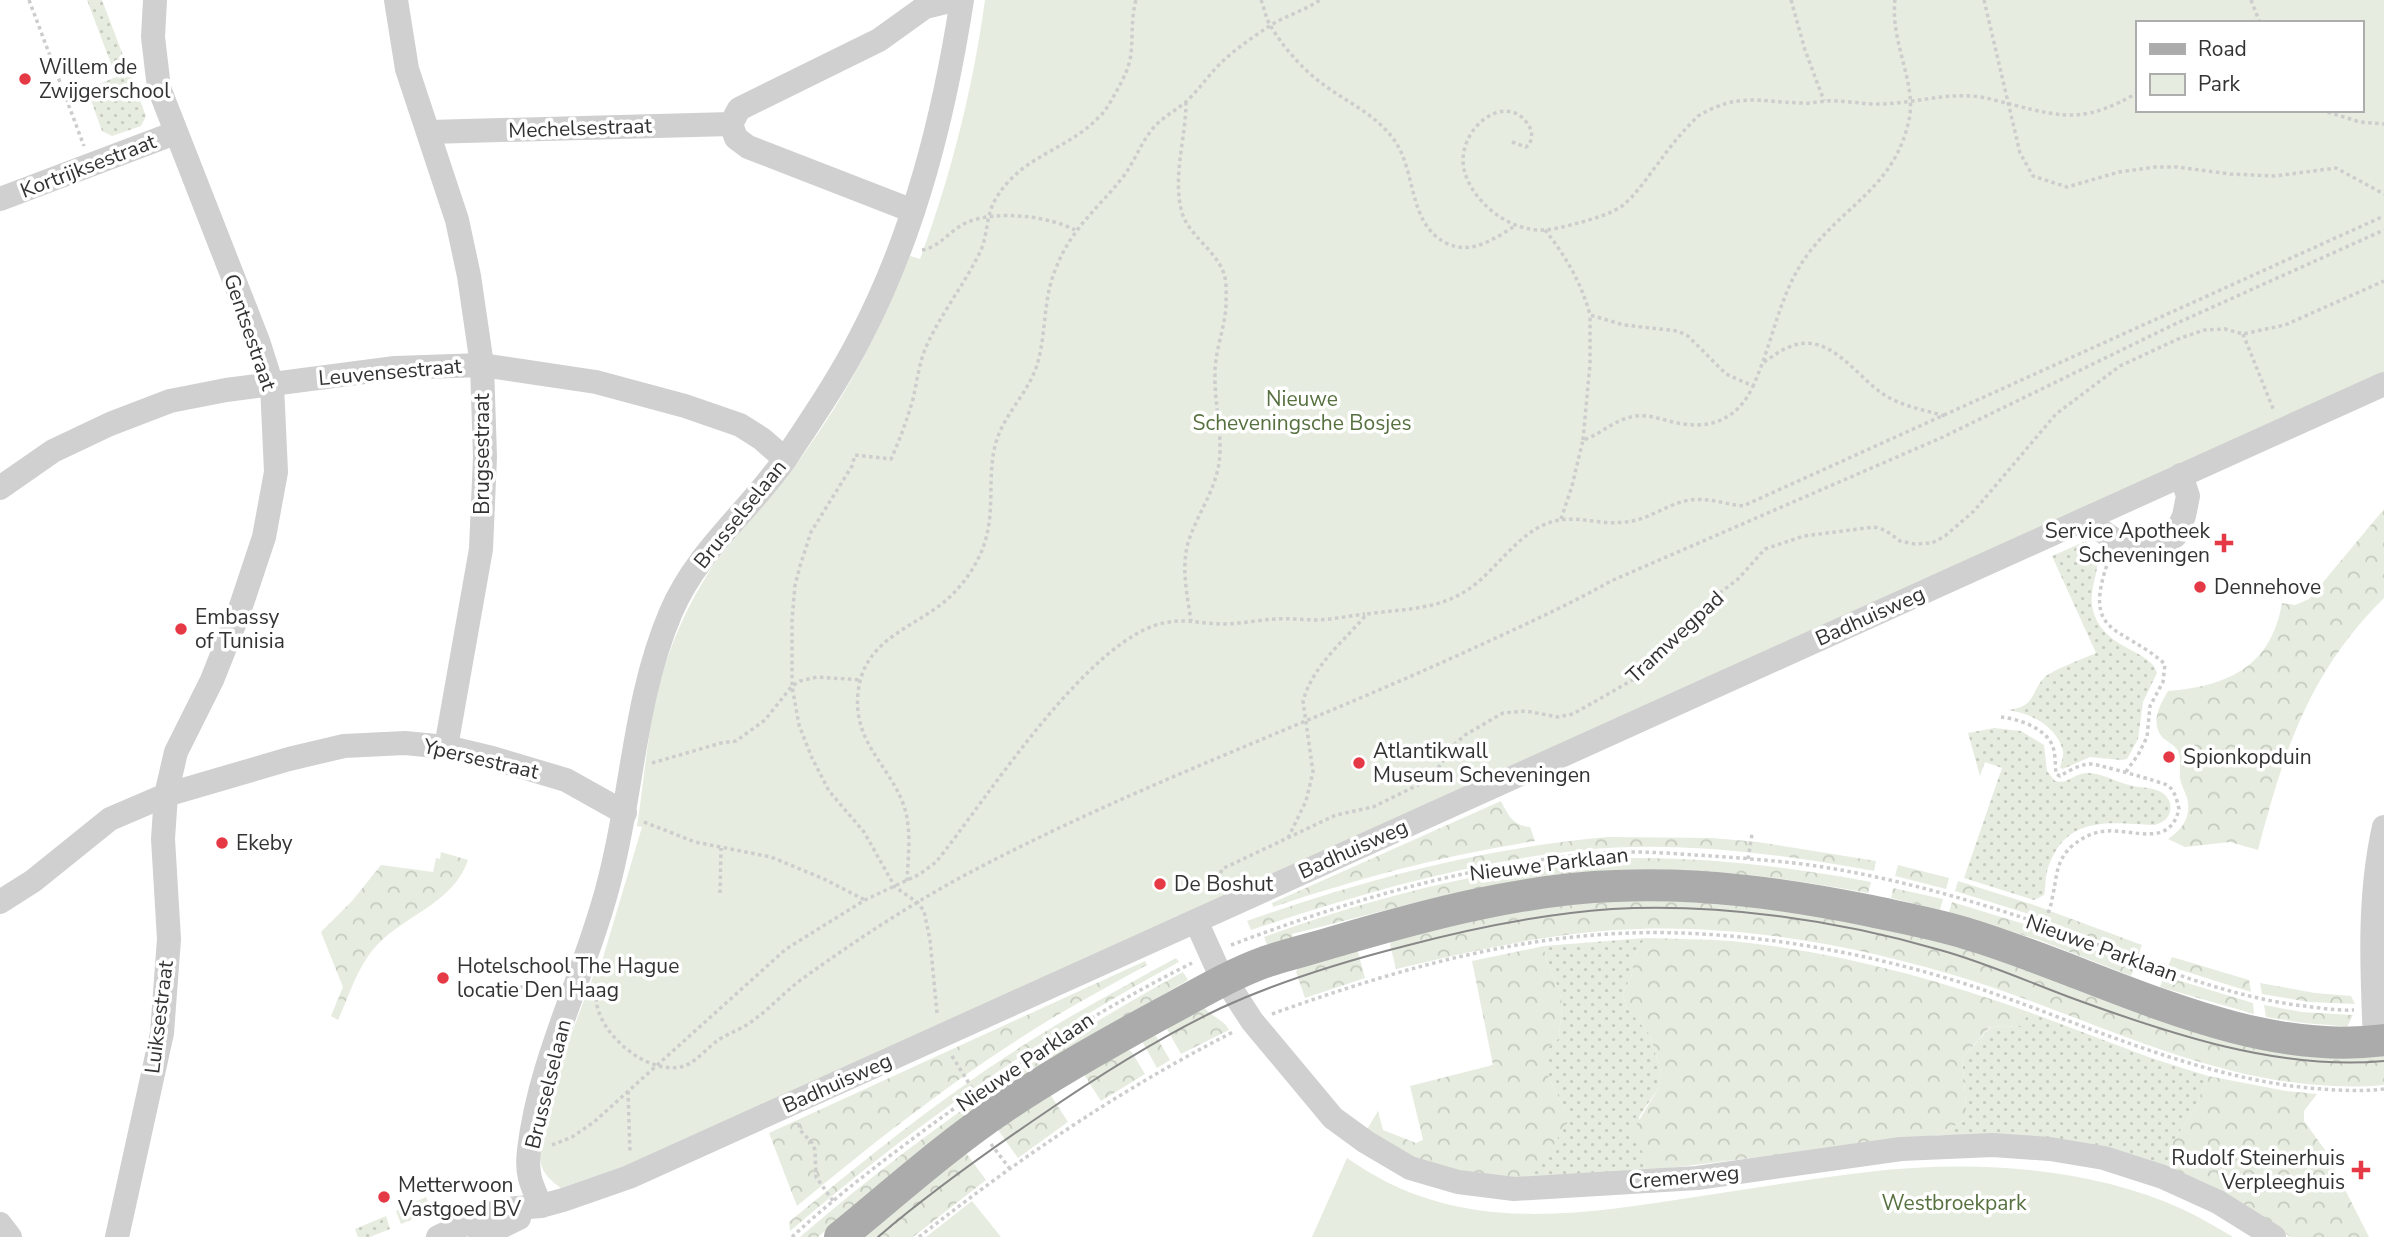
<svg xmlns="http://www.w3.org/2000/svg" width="2384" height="1237" viewBox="0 0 2384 1237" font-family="'Nunito Sans',sans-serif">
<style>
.grass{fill:url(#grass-dots)}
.forest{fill:url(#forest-crowns)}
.park{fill:#e6ecdf;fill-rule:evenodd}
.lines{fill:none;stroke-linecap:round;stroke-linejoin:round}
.path{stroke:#cdcdcd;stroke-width:3.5;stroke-dasharray:3.5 3.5;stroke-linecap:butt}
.minor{stroke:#d0d0d0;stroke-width:24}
.major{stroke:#ababab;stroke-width:32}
.tram{stroke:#888;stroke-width:2}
.poi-dot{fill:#e63946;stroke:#fff;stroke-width:2.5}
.labels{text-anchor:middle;stroke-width:7;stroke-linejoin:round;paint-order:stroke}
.poi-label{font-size:21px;fill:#333;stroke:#fff;text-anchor:start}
.street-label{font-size:21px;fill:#333;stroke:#fff}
.park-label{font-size:21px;fill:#56703f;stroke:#fff}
</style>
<defs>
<pattern id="grass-dots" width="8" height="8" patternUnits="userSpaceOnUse" patternTransform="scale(1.75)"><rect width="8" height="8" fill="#e6ecdf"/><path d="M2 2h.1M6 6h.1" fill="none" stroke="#c6cbc0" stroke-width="1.8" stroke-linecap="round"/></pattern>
<pattern id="forest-crowns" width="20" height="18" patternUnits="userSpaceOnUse" patternTransform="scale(1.75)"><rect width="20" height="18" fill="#e6ecdf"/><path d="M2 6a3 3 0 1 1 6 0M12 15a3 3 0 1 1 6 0" fill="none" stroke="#c6cbc0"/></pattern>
</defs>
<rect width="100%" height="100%" fill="#fff"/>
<g class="grass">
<path d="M87,0H102L146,116L141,126L112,136L102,131L87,89L116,77Z"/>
<path d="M2086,541L2098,555C2099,574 2088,590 2093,610C2103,650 2151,649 2157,673L2143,702L2138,739L2127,759L2121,760L2090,757L2063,769L2060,768C2061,762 2064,757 2063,751C2057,726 2030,713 2008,710C2036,707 2030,693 2044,678C2050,671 2085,658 2096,653L2052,556Z"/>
<path d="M1994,728L2021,731L2044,745L2047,771L2055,781C2067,785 2075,773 2086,773C2103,773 2113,781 2129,785C2139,788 2153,787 2161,792C2168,796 2172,804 2170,811C2169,819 2162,823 2154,825C2110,823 2066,814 2048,868C2045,877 2046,886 2044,895L2034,900L1964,878L2002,768L1985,762L1980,776L1968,733Z"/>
<path d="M1645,938L1634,957L1632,974L1623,994L1626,1007L1650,1035L1661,1072L1659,1087L1639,1117L1645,1171L1515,1179L1565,1111L1548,1075V1048L1559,1038C1559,1027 1562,1016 1562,1005C1561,984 1545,967 1544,946Z"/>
<path d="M2029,1012L2154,1059L2208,1076L2195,1109L2170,1146L2171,1155L2165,1168L1996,1137L1939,1135L1967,1118L1962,1058L1991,1027L2021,1026Z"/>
<path d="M426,1197L432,1211L401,1224L396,1211Z"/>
<path d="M386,1216L390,1229L370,1237H358L355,1229Z"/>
</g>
<g class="forest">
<path d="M2384,509V598C2309,672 2284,751 2258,850L2230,842L2185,847L2168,839C2182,830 2192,816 2187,798C2185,791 2181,785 2180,778C2179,769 2182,760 2178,751C2174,744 2167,742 2162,737C2150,722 2160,705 2168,691C2228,686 2271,667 2282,603L2295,605L2309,599Z"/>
<path d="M1501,801C1508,815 1513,826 1530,827L1535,841C1445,855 1359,878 1273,907L1272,903Z"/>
<path d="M1608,837L1712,838L1758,842L1876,861L1874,871C1779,854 1679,840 1582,850C1468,862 1359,894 1251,930L1247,921C1365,879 1483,848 1608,837Z"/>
<path d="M441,852L468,860C454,902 408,914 379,943C358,964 350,994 338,1020L331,1016L343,987L321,932L352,901L381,865L433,872L436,858L440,859Z"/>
<path d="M1626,858C1708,857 1790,867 1871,882L1868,893C1776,876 1683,864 1588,872C1488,880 1390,910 1292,934L1293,939L1268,947L1264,937C1380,895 1502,864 1626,858Z"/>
<path d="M1898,865L1949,878L1946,889L1895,876Z"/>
<path d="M1958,881L2034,905L2142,945L2138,955L2032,915L1955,891Z"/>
<path d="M1893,888L1943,899L1940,910L1891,898Z"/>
<path d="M1674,895L1816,911L2384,1051V1085C2239,1098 2107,1024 1973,981C1859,945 1734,922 1614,930C1540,935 1468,952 1396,969L1390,944L1395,936L1552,903Z"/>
<path d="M1952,902L2034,927L2135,966L2131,976L2039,940L1949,912Z"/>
<path d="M1645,938C1674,939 1703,939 1731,941C1833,951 1933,978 2029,1012L2021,1026L1990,1027L1962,1058L1967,1118L1939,1135L1645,1171L1641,1143L1632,1132L1659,1087L1661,1072L1650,1035L1626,1007L1623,994L1632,974L1634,957Z"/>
<path d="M1544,946C1545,967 1561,984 1562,1005C1562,1016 1559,1027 1559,1038L1548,1048V1075L1565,1111L1568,1122L1541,1165L1515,1179L1487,1177L1425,1163L1366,1131L1378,1111L1383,1130L1416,1143L1423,1140L1410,1086L1493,1065L1472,961Z"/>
<path d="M1352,947L1358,952L1365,978L1305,998L1296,972L1299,965Z"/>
<path d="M2172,957L2249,980L2251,992L2168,966Z"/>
<path d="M1176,958L1179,962C1039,1037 910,1128 790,1231L789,1222C863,1161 938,1100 1019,1048C1070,1015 1123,987 1176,958Z"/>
<path d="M1145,961L1147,965C1116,982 1084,999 1054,1017C963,1072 879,1138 797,1206L769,1133Z"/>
<path d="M1183,972L1188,980L1078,1044L869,1193L818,1237H800C920,1134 1044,1048 1183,972Z"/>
<path d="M2164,976L2253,1003L2254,1014L2160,987Z"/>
<path d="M2260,983L2315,993L2351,996L2355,1004L2309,1002L2262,994Z"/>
<path d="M1202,1004C1208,1016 1223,1018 1229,1030L1181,1054L1167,1029L1170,1021Z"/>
<path d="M2264,1005L2302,1012L2353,1015L2346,1029L2341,1026L2303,1023L2266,1017Z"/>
<path d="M1148,1034L1156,1036L1170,1060L1157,1068L1143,1043L1145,1035Z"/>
<path d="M1121,1049L1131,1051L1145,1074L1101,1101L1083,1073Z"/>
<path d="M2208,1076L2286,1091L2317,1094L2304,1111V1121L2325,1150L2369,1237H2290L2273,1224L2165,1168L2171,1155L2170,1146L2195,1109Z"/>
<path d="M1050,1094L1068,1122L1018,1158L998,1130Z"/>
<path d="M966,1153L986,1180L913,1237H858Z"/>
</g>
<g class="park">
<path d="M985,0H2384V375L625,1166L561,1188C538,1172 540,1163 539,1137H545L562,1059L595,971H599L642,827L637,826C643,788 646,750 653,713C663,659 684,610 714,564C743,528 775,493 803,455C847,394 882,327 910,256L920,259C951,176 973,88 985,0ZM2137,23H2361V110H2137Z"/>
<path d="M1347,1158C1373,1176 1401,1191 1432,1200C1516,1226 1610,1210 1695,1197C1753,1188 1811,1179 1868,1172C1971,1160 2087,1166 2182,1209C2199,1217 2216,1227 2233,1237H1312Z"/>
<path d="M972,1201L1001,1237H926Z"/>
</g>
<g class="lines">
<g class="path">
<path d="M29,0L84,146"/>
<path d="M1261,0C1264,8 1266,18 1270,25C1283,47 1303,70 1324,85C1347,102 1373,113 1392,137C1418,170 1406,222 1446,243C1471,256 1495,238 1515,226"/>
<path d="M1791,0L1805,50L1824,101"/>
<path d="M1984,0L2020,153L2033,176L2067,187L2119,172L2155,167H2177L2230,174L2275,176L2336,168L2384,194"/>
<path d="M2251,0L2260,23"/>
<path d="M1186,102C1186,138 1172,177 1182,213C1190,237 1216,250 1224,274C1227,283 1226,295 1226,305C1225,328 1215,350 1215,373C1214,403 1223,433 1219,463C1215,490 1199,512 1190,537C1180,563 1187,594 1191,621"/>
<path d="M2321,110L2360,122L2384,124"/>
<path d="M1512,142L1526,147L1530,144L1532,132C1511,82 1449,132 1466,176C1477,206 1512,232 1545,230C1557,229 1570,225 1582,222C1596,218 1610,214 1622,206C1637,194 1648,176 1660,161C1671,145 1684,130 1698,116C1739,92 1758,102 1802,103C1812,104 1823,100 1834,101C1848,101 1862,104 1877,104C1910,104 1939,94 1972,96C1986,97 2001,102 2014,105C2067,119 2088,121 2137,93"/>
<path d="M1545,230C1565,255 1582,284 1590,315L1624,325L1678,331L1688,336L1726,374L1753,386C1774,341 1779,290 1811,250C1848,203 1895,185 1909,120C1917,83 1890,42 1895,0"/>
<path d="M922,250C941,247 950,229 968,222C996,210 1049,216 1075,230"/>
<path d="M2243,334L2274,411"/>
<path d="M1764,362C1772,357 1779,351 1787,348C1827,328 1855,375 1883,394C1901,406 1924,410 1945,416"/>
<path d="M1583,440L1590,364V315"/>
<path d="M1561,519L1572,486L1583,440C1602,434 1614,419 1636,416C1652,414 1667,422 1683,424C1716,429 1740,415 1753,386"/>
<path d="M2109,559C2081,637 2120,624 2165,664L2163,682L2150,706L2147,737L2138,755L2125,773"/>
<path d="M2001,717C2017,719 2040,726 2050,741C2056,749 2055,764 2056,774L2060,776C2069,771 2080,764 2091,764C2097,764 2161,782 2167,785C2175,790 2177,801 2179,809C2170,848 2134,829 2106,831C2093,832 2083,837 2072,846C2055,861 2057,879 2052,899C2051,908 2046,917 2043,925"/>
<path d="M652,763L721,743L736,741L765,720L792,686L800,681L817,677L861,680"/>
<path d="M644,822L695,842L771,857L824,879L865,900"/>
<path d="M1288,838L1306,801L1313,772L1303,701C1313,665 1344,641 1367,614C1407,608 1444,611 1478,582C1499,564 1516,539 1541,526C1572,511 1594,526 1625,522C1648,520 1664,506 1685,501C1704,496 1724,504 1743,506L2384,216"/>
<path d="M1748,859L1752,834"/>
<path d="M907,881C908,857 912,830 904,806C889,764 853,743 858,693C863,643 905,631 939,606C955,594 968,578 977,561C1000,518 984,479 997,439C1006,413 1027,393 1036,368C1047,336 1042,300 1056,268C1072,227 1097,210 1123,177C1135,161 1141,142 1154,127C1164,116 1177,110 1188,100C1201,87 1211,72 1224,60C1237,48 1253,37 1268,27C1284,16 1304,11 1320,0"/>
<path d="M1221,887L1220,875L1222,869L1226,867L1336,815L1373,807L1420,784L1436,771L1455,744L1465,735L1503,713L1526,711L1558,717L1573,714L1636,678L1696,611L1738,579L1765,549L1804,536L1874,527L1885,530L1900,541L1915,544L1932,543L1945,536L1974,511L2056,414L2120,366L2178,339L2204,330L2225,329L2243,334L2285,325L2384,281"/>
<path d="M720,893L721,848"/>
<path d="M1231,945C1350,900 1474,863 1602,853C1639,850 1676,854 1712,856C1739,858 1767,860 1794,863C1877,873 1962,897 2042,924C2127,954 2206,992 2296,1005C2315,1007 2335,1011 2354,1010"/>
<path d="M506,990L532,985L552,987"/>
<path d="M596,998C597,1033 648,1077 684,1066C696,1062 707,1048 717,1041C726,1034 738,1031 748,1024C768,1011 783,993 802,979C855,941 909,905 967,874C1127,789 1298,728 1463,653C1513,630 1563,608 1611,581L1943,437L2175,324L2384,230"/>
<path d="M937,1013L930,940L924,911L918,903L895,887L864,832L829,791L812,758L799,725L792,686V620L795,585L800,566L811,532L852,466L855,455L891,459C900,439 907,420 913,399C917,382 919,363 926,347C941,313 965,284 981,250C988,233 986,216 995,200C1021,155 1066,151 1098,118C1106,111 1111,101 1116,92C1123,80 1130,66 1131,53C1133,34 1131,18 1136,0"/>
<path d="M1272,1014C1385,973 1508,937 1629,933C1742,929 1868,952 1975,987C2085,1024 2192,1076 2309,1088C2334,1090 2359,1092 2384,1089"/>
<path d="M952,1056L975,1093"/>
<path d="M628,1091L630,1152"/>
<path d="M799,1124L800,1130L812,1143L815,1150L816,1177L833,1201"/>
<path d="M991,1144L1010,1169"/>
<path d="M552,1145L572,1137L594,1122L786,949L865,900L920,874L936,862C986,801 1091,632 1169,622C1187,619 1205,624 1222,624C1240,624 1258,620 1275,619C1290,618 1304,620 1318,620C1334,619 1350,616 1365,614"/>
<path d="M792,1237C836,1196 885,1159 934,1123C1016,1063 1100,1009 1192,963"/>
<path d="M919,1237C1021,1157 1118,1091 1233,1032"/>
</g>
<g class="minor">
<path d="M396,0L407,69L457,220L469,276L482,365L485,457L481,549L446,747"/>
<path d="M731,124L736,138L748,147L913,211"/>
<path d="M429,132L731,124L739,109L879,40L925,7L954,0"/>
<path d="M0,199L175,133"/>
<path d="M0,488L53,451L110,424L170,401L226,390L395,368L482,365L596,382L685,406L740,425L762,439L785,459"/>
<path d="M2085,519L2116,541L2135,548L2160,546L2175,536L2184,516L2188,496L2181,475"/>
<path d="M0,902L33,881L110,819L166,795L176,752L212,680L239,612L264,537L276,472L272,385L258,341L159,88L153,37L155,0"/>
<path d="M1196,921L1223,981L1232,990L1252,1021L1333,1118L1366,1142L1410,1168L1458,1182L1514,1189L1697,1178L1901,1149L1993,1145L2050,1149L2104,1158L2163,1177L2218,1202L2274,1237"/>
<path d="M2375,1041C2372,969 2368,898 2384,827"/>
<path d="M541,1206C531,1184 526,1174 529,1150C540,1057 585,975 608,886C633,794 633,701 671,612C698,549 751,510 788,455C813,417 839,379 860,338C915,233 944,116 962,0"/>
<path d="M0,1224L10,1237"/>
<path d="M117,1237L162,1033L169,939L163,839L166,795L289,759L344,746L405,743L446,747L492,758L566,780L625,813"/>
<path d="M438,1237L478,1218L505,1209L541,1206L563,1200L629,1177L2384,384"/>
<path d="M480,1237L519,1218"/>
</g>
<path class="major" d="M840,1237C894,1193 946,1146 1004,1107C1054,1073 1108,1043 1161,1014C1195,996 1229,975 1265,962C1289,954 1314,948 1337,941C1425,915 1523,889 1615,886C1701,882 1787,894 1871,911C1903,918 1937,924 1968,934C2099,973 2245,1059 2384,1040"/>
<path class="tram" d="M878,1237C929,1193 984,1154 1040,1116C1098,1076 1158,1038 1221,1008C1280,981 1342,962 1405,946C1473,928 1541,914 1612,909C1719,903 1837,920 1940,950C1984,962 2026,981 2069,997C2167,1033 2279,1071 2384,1061"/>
</g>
<g class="poi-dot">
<circle cx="25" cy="79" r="7"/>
<path d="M2220.5 532.5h7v7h7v7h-7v7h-7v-7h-7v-7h7z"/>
<circle cx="2200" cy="587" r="7"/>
<circle cx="181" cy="629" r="7"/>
<circle cx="2169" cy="757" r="7"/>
<circle cx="1359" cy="763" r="7"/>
<circle cx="222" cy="843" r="7"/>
<circle cx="1160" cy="884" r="7"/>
<circle cx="443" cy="978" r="7"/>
<path d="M2357.5 1159.5h7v7h7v7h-7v7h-7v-7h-7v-7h7z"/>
<circle cx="384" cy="1197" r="7"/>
</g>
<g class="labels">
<g class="poi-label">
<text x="39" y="74">Willem de<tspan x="39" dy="24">Zwijgerschool</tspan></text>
<text x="2210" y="538" text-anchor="end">Service Apotheek<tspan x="2210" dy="24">Scheveningen</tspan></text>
<text x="2214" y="594">Dennehove</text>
<text x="195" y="624">Embassy<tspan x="195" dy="24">of Tunisia</tspan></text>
<text x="1373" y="758">Atlantikwall<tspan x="1373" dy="24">Museum Scheveningen</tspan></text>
<text x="2183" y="764">Spionkopduin</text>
<text x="236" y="850">Ekeby</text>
<text x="1174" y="891">De Boshut</text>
<text x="457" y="973">Hotelschool The Hague<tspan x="457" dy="24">locatie Den Haag</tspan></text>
<text x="2345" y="1165" text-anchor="end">Rudolf Steinerhuis<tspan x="2345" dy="24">Verpleeghuis</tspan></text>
<text x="398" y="1192">Metterwoon<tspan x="398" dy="24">Vastgoed BV</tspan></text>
</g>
<g class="street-label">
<text transform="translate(580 128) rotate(-2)" y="7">Mechelsestraat</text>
<text transform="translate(88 166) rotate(-21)" y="7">Kortrijksestraat</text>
<text transform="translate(250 332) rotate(71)" y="7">Gentsestraat</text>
<text transform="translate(390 372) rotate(-5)" y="7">Leuvensestraat</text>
<text transform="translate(482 454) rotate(-90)" y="7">Brugsestraat</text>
<text transform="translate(740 514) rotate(-51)" y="7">Brusselselaan</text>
<text transform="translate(1870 616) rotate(-24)" y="7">Badhuisweg</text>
<text transform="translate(1675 637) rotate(-43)" y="7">Tramwegpad</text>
<text transform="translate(481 759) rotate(13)" y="7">Ypersestraat</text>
<text transform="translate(1353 849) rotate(-24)" y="7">Badhuisweg</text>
<text transform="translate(1549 864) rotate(-7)" y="7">Nieuwe Parklaan</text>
<text transform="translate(2102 948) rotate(20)" y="7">Nieuwe Parklaan</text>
<text transform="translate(159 1017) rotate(-83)" y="7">Luiksestraat</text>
<text transform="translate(1025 1062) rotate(-34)" y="7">Nieuwe Parklaan</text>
<text transform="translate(837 1083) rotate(-24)" y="7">Badhuisweg</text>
<text transform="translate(548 1084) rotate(-76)" y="7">Brusselselaan</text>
<text transform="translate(1684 1177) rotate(-5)" y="7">Cremerweg</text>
</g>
<g class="park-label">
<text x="1302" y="406">Nieuwe<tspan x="1302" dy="24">Scheveningsche Bosjes</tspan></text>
<text x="1954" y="1210">Westbroekpark</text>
</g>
</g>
<rect x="2136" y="21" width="228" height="91" fill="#ffffff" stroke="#adadad" stroke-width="2"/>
<rect x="2150" y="44" width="35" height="10" fill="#ababab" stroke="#adadad" stroke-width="2"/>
<text x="2198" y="56" font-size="21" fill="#333333">Road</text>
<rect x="2150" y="74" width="35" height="21" fill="#e6ecdf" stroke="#adadad" stroke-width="2"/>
<text x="2198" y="91" font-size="21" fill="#333333">Park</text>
</svg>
